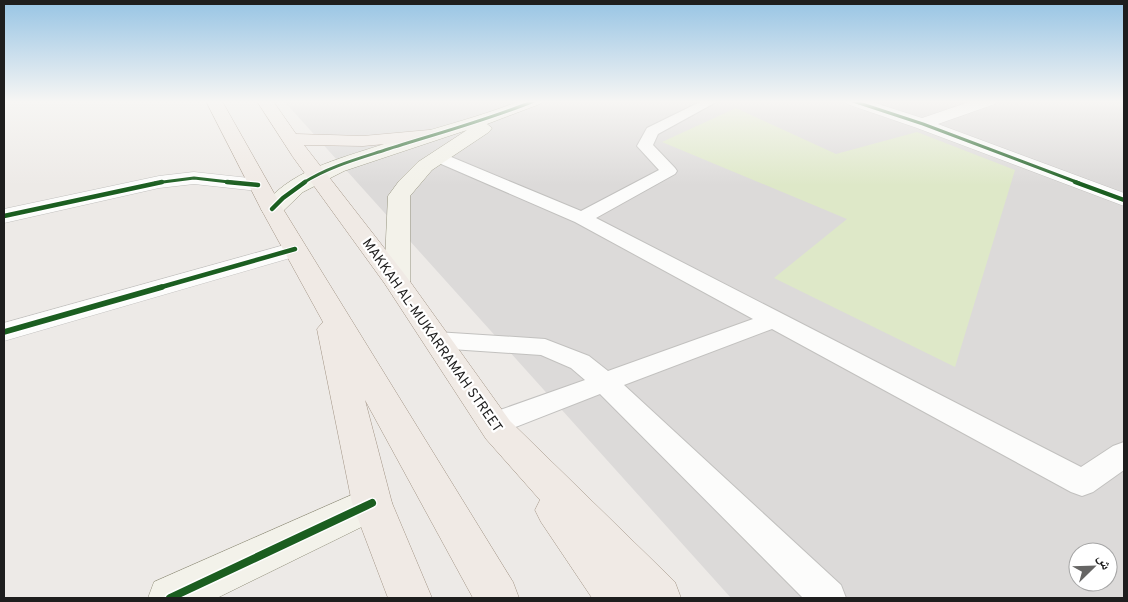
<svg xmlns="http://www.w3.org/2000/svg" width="1128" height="602" viewBox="0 0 1128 602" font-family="Overpass,'Noto Naskh Arabic',sans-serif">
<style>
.residential{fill:#dcdad9;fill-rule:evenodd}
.grass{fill:#dee8c8}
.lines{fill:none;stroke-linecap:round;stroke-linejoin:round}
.lane-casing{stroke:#c2c1bf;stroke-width:2}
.street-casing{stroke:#c2c1bf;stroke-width:1}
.secondary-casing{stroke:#969480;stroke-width:1}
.primary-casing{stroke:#a29485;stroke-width:1}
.lane{fill:#fcfcfb;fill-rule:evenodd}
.street{fill:#fcfcfb;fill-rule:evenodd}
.secondary{fill:#f3f2ea;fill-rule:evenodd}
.primary{fill:#f0eae5;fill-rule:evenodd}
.cycleway-far3-casing{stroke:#fff;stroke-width:5}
.cycleway-far2-casing{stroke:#fff;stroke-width:7}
.cycleway-far1-casing{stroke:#fff;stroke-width:9}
.cycleway-casing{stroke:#fff;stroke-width:11}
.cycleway-far3{stroke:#1b5e20;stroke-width:3}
.cycleway-far2{stroke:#1b5e20;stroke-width:4.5}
.cycleway-far1{stroke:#1b5e20;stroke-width:5.5}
.cycleway{stroke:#1b5e20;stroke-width:8}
.labels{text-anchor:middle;stroke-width:4.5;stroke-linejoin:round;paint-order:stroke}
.street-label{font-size:14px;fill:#1e1e1e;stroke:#fff}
</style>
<rect width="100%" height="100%" fill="#edeae7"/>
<path class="residential" d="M284,101H1124V598H731ZM1078,552H1108V582H1078Z"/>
<path class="grass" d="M736,108L836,154L917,132L1015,170L955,367L774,278L847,219L662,142Z"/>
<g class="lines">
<g class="lane-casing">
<path id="lane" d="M702,101H718L658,134L653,145L675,168L677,171L675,174L596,218L1081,467L1113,446L1124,442V470L1093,492L1082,496L1071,492L772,329L624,385L841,585L846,598H803L600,394L503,432L493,435L483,432L479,424L483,416L585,380L571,368L541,355L436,348L427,346L424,340L427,334L436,332L545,339L589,356L608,371L753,319L575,222L432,160L430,157L432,154H444L581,211L659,170L637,146L647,128Z"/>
</g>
<g class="street-casing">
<g id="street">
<path d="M845,101H869L922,118L972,101H997L995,104L938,124L1124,193V206L917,128L847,104Z"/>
<path d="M194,172L258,179L265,181L268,185L265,189L258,191L194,184L159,188L4,223V209L159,176Z"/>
<path d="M295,242L304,244L307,249L304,254L4,341V323Z"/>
</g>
</g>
<g class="secondary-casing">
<g id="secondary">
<path d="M520,101H542L540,104L487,124L492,128L489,132L432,170L410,196V282L406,288L397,290L388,288L384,282L388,196L399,181L418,162L467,130L344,171L303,192L280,214L272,216L264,214L261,209C287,171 339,159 381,145C427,130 474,119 520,101Z"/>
<path d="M372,486L386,491L392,503L386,515L217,598H148L154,582Z"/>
</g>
</g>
<g class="primary-casing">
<g id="primary">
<path d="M206,101H222L283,209L513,582L519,598H473L365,400L392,503L432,598H388L352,503L317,329L323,322L261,209Z"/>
<path d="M257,101H273L296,134L363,136L429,130L435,131L438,135L435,139L429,140L363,146L304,145L406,276L510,421L675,582L681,598H592L541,522L535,510L540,500L486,439L385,284L293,157Z"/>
</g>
</g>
<use href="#lane" class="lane"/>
<use href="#street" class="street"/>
<use href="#secondary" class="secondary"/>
<use href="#primary" class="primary"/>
<g class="cycleway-far3-casing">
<g id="cycleway-far3">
<path d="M853,101L923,124L1079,183"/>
<path d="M155,183L194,178L238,183"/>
<path d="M303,183C328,167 357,159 385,150C435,134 485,121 534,101"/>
</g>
</g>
<g class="cycleway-far2-casing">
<g id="cycleway-far2">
<path d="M227,182L258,185"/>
<path d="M1075,182L1124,200"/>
<path d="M272,209L283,198L305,182"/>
<path d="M4,216L162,182"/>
<path d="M158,288L295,249"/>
</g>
</g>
<g class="cycleway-far1-casing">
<path id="cycleway-far1" d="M4,332L162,287"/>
</g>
<g class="cycleway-casing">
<path id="cycleway" d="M170,598L372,503"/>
</g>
<use href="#cycleway-far3" class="cycleway-far3"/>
<use href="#cycleway-far2" class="cycleway-far2"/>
<use href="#cycleway-far1" class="cycleway-far1"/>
<use href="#cycleway" class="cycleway"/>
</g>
<linearGradient id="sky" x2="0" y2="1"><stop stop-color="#97c4e4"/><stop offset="0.55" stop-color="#f7f6f4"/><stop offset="1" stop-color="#f7f6f4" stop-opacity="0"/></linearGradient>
<rect width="1128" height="185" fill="url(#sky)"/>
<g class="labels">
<g class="street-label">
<text transform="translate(433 335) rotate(55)" y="5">MAKKAH AL-MUKARRAMAH STREET</text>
</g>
</g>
<rect width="1128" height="602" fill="none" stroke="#1e1e1e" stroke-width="10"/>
<g transform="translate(1093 567) rotate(67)"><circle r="24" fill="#ffffff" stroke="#a5a5a5"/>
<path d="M0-4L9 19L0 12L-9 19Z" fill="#666564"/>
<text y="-8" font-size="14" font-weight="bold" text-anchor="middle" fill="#1e1e1e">ش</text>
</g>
</svg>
